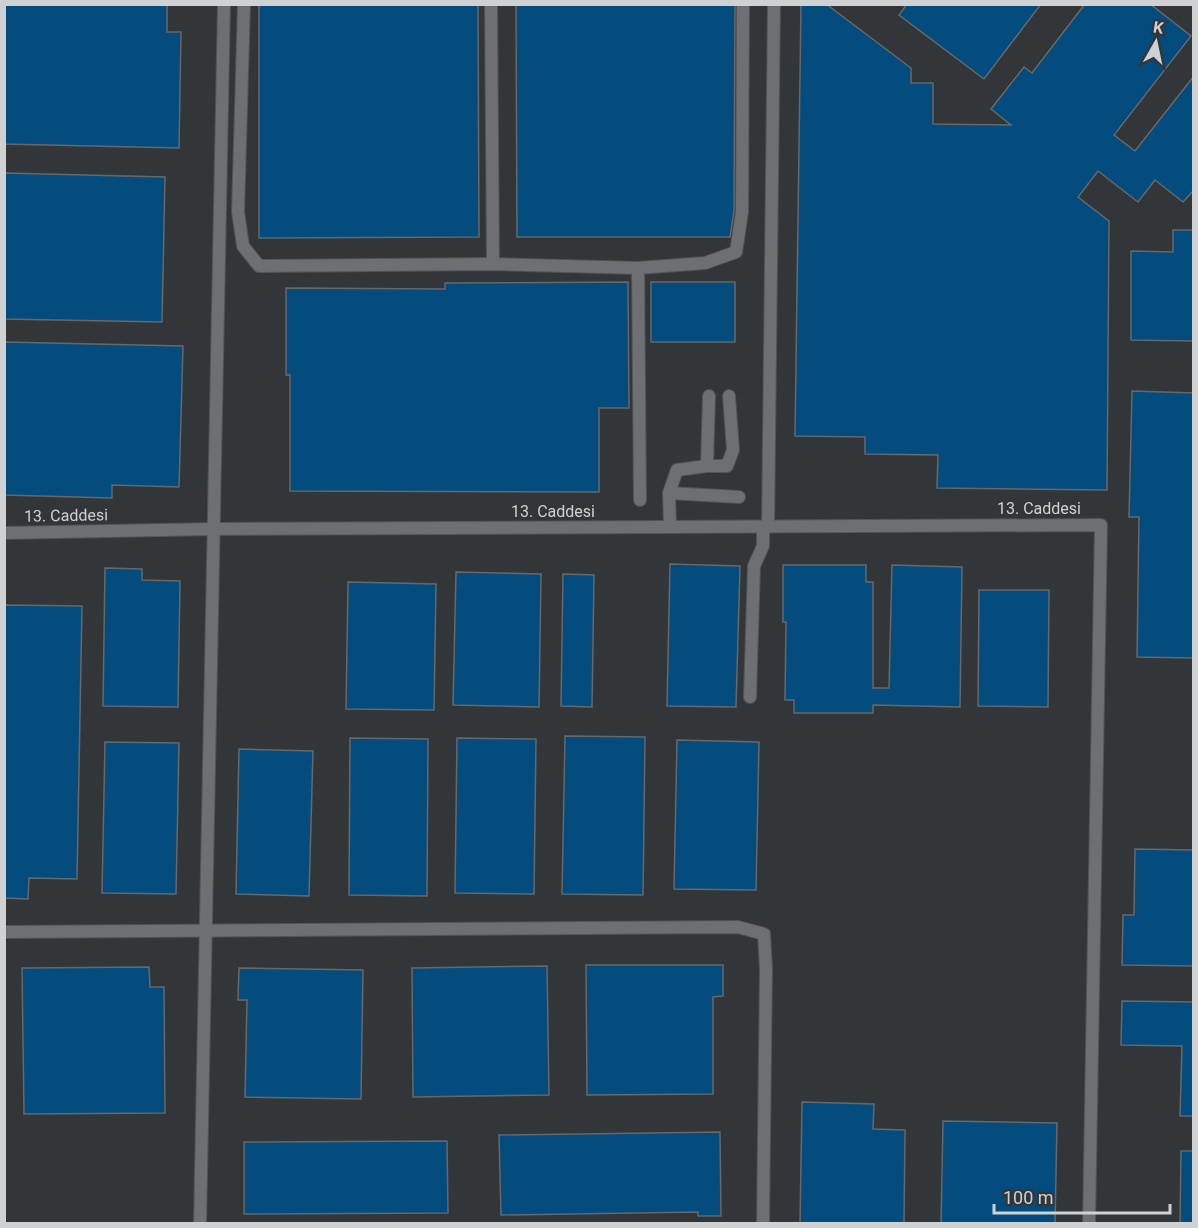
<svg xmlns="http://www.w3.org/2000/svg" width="1198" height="1228" viewBox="0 0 1198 1228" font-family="Roboto,sans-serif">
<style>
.building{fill:#034c7d;stroke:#66686b;stroke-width:1.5}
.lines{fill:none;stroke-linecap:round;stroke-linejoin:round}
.minor-casing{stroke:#515355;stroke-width:14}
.minor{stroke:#6d6f72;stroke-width:12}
.labels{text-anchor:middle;stroke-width:5;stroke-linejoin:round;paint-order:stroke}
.street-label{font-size:16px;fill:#d0d1d3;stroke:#333638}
</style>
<rect width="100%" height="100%" fill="#333638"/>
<g class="building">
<path d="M4,4H167V32H181L179,148L4,144Z"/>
<path d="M259,4H478L479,237L259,238Z"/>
<path d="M516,4H735L734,211L730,237H517Z"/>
<path d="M801,4H826L911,68V83H933V124L1011,125L991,109L1024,67L1032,73L1085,4H1150L1191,36L1114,135L1135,151L1194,76V190L1183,202L1155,180L1138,202L1098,171L1078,197L1109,221L1107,490L937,488L938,455L865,454V437L795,436Z"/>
<path d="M907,4H1041L984,79L899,15Z"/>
<path d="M4,173L165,177L162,322L4,319Z"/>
<path d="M1173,230H1194V341L1131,340V251L1173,252Z"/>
<path d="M628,282L629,408H599V492L290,491V375H286V288L445,289V283Z"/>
<rect x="651" y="282" width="84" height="60"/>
<path d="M4,342L183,346L179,487L112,485V498L4,495Z"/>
<path d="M1132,391L1194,393V658L1137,657L1139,517H1129Z"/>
<path d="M670,564L740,566L736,707L667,706Z"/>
<path d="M783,565H866V582H873V688H889L892,565L962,567L960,707L873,705V713H794V700H785L786,622H783Z"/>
<path d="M105,568L142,569V580L180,581L178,707L103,706Z"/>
<path d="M456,572L541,574L539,707L453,705Z"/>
<path d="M563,574L594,575L592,707L561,706Z"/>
<path d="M348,582L436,584L434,710L346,709Z"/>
<path d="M979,590H1049L1048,707L978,706Z"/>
<path d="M4,605L82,606L77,879L29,878L28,899L4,898Z"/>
<path d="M565,736L645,737L643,895L562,894Z"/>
<path d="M350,738L428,739L427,896L349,895Z"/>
<path d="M457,738L536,739L534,894L455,893Z"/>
<path d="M677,740L759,742L756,890L674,889Z"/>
<path d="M105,742L179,743L176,894L102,893Z"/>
<path d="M239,749L313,751L309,896L236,894Z"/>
<path d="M1135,849L1194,850V966L1122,965L1123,915H1134Z"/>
<path d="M586,965H723V996L713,997V1094L587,1095Z"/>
<path d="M547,966L549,1095L413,1097L412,968Z"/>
<path d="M149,967L150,987H164L165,1113L24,1114L22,968Z"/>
<path d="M239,968L363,970L361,1099L245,1097L247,1000H238Z"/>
<path d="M1122,1001L1194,1002V1116H1180L1182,1046L1121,1045Z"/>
<path d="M802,1102L874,1104L873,1129L905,1130L904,1224H800Z"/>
<path d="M943,1121L1057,1123L1055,1224H941Z"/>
<path d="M720,1132L721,1216H698V1212L501,1215L499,1135Z"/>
<path d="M447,1141L448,1213L244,1214V1142Z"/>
<path d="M1181,1151H1194V1224H1180Z"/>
</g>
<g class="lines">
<g class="minor-casing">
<g id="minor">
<path d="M244,4L238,212L243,246L259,266L493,264L638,268L705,263L736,252L742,212L743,4"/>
<path d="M491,4L493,264"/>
<path d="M638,268L640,500"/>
<path d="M707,466L709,396"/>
<path d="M669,493L739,497"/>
<path d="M670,527L669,493L677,470L707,466H727L733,450L729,396"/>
<path d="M768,527L774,4"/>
<path d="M4,533L213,529L1101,525L1089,1224"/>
<path d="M750,697L754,566L763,546V527"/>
<path d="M4,932L738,927L764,934L766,969L763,1224"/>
<path d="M200,1224L224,4"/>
</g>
</g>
<use href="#minor" class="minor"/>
</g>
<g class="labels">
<g class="street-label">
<text x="1039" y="514">13. Caddesi</text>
<text x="553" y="517">13. Caddesi</text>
<text transform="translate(66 515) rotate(-1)" y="6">13. Caddesi</text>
</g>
</g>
<rect width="1198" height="1228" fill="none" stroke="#d0d1d3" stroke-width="12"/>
<g transform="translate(1156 42) rotate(9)" stroke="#333638" stroke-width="4.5" paint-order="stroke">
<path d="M0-4.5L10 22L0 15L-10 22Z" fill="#d0d1d3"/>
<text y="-9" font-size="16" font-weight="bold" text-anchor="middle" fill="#d0d1d3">K</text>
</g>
<path d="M994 1204v9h176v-9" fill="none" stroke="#d0d1d3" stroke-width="3"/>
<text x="1003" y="1204" font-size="18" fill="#d0d1d3" stroke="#333638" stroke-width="4.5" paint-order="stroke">100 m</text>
</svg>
